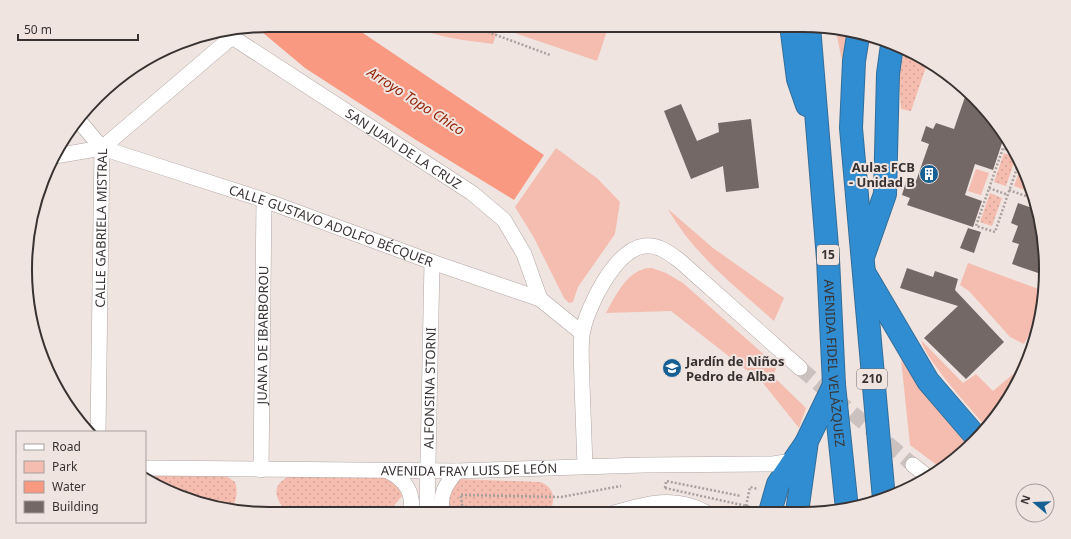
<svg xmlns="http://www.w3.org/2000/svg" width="1071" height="539" viewBox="0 0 1071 539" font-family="'Noto Sans',sans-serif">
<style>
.grass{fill:url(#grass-dots)}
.green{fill:#f4bdaf}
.water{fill:#f99982}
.building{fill:#736865}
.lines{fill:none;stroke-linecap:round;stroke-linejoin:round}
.minor-tunnel{stroke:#cbc1be;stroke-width:15;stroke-dasharray:15 8;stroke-linecap:butt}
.minor-casing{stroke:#b1a6a3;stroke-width:16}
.highway-casing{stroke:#336e99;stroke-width:24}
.path{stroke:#a9a09d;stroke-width:2.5;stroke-dasharray:2 2;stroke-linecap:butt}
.minor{stroke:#fff;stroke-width:15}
.highway{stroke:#318dd1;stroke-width:22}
.path-bridge{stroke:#a9a09d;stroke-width:2.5;stroke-dasharray:2 2;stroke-linecap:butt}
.labels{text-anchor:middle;stroke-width:4;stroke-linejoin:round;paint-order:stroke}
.shield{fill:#f0e4e1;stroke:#6f6866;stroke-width:1}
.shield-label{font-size:12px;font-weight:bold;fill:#383332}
.street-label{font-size:13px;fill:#383332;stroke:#f0e4e1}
.poi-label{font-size:13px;font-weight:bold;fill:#383332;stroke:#f0e4e1;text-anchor:end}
.water-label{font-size:14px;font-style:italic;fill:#932407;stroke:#f0e4e1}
.rim{fill:none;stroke:#383332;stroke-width:2}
</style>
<defs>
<pattern id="grass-dots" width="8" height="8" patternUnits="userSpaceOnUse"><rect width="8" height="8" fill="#f4bdaf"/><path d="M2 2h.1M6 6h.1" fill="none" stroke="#d2a397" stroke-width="1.8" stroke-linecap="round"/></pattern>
</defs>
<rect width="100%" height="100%" fill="#f0e4e1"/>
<g class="grass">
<path d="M904,49L909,50L927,64L911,111L901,109L899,79Z"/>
<path d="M1004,153L1013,156L1015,160L1006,186L994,182Z"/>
<path d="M990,193L1002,198L992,226L980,222Z"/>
<path d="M145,474L226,476L235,482C238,492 237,498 232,508L162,489L145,477Z"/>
<path d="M290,476H378C392,479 397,483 402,496L393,507L379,513H293L284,509C273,495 273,484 290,476Z"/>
<path d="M459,479L540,482C555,487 556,501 549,513H453L448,506L446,493Z"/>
</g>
<g class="green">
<path d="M411,25H481L497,31L493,44C464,40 438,38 411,25Z"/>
<path d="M491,25H609L597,61Z"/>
<path d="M836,31L847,34L842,61Z"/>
<path d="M556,148L598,179L620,202L615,234L578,287L573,302L569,303L564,298L533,236L515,207Z"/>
<path d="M976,169L989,173L981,195L968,191Z"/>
<path d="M1020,169L1033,191V193L1014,186Z"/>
<path d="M668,209L713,248L784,298L774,321C735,286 694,255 668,209Z"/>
<path d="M968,263L1044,291L1033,332L1031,331L1024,344L1010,337L969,291L960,285Z"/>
<path d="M652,268L666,273L683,283L777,366L773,376L806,408L799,428L763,383L671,311L606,313C615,296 629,267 652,268Z"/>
<path d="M921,340L963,383L976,374L993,391L1024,365L1021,377L987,428C972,410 926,361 921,340Z"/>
<path d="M901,359L925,395L968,446L942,469L910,445Z"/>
</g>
<path class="water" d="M270,25H351L544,155L514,200L416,140L305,68L256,27Z"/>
<g class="building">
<path d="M966,94L985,108L1003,140L993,170L975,164L965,195L982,201L973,227L907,205L910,198L902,195L907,178L916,181L929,144L921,141L926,126L933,129L936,123L954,129Z"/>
<path d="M681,104L697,141L719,132L718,123L751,119L759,188L726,192L723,166L691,179L664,111Z"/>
<path d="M1018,203L1035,209L1044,275L1012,264L1019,244L1012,242L1018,226L1011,223Z"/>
<path d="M968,228L981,232L974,253L960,248Z"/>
<path d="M907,268L933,277L935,271L958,279L955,290L1004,342L966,379L924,338L958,306L900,288Z"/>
</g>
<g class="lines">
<path class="minor-tunnel" d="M800,368L913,465"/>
<g class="minor-casing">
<g id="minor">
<path id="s1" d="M228,32L232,37L472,193L504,220L524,254L540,299"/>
<path id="s2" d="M80,122L102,148L264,200L432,262L540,299L582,333"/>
<path d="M55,156L102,148"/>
<path id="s3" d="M98,432L102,148L232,37"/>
<path d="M913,465L928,477"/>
<path d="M585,466C584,439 583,411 582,384C582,368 580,351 582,335C586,308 615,250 644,246C658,244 669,253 680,261L800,368"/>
<path id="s4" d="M145,468L457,471L644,465L773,464L792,461"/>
<path id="s5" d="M261,470L264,200"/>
<path d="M388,471C406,480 414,493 411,513"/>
<path id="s6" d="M427,513L432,262"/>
<path d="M443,513C438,496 446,484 457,471"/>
<path d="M614,513C645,504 675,495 705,512"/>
</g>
</g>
<g class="highway-casing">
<g id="highway">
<path d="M791,25L798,79L807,105"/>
<path id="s7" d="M809,26L828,259L834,385L847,509"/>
<path d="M858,36L854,61L851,128L884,499"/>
<path d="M864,254L885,194L888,74L892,45"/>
<path d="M865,274L928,381L977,438"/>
<path d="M770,512L778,484L806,443"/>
<path d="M797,512L807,441L834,385"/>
</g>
</g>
<g class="path">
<path d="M469,25L550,55"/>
<path d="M1010,151L1003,148L976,226L995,232L1018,165"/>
<path d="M989,188L1008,195"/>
<path d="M1009,190L1034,199"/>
<path d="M665,488L666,481L741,496"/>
<path d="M461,495L561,497L621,486"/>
<path d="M461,496L463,513"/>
<path d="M746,506L750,487L758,489"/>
</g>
<use href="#minor" class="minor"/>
<use href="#highway" class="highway"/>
<path class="path-bridge" d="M665,488L774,512"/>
</g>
<defs>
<g id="building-disc" transform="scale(1)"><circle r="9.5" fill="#176094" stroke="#f0e4e1"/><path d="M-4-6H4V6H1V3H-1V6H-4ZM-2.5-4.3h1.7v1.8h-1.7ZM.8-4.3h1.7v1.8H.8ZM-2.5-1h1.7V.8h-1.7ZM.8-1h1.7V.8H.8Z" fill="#fff"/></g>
<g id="school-disc" transform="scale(1)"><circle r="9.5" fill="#176094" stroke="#f0e4e1"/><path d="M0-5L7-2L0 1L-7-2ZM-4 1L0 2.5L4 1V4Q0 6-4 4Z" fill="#fff"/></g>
</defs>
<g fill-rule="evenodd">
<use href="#building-disc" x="929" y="174"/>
<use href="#school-disc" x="672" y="368"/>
</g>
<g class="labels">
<g class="shield">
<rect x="817" y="245" width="22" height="20" rx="3"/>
<rect x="857" y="369" width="30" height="20" rx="3"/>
</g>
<g class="shield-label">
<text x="828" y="259">15</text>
<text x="872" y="383">210</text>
</g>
<g class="street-label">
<text dy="5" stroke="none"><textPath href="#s1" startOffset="211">SAN JUAN DE LA CRUZ</textPath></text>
<text dy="5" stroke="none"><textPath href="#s2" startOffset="276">CALLE GUSTAVO ADOLFO BÉCQUER</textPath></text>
<text dy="5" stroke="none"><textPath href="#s3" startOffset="204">CALLE GABRIELA MISTRAL</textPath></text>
<text dy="5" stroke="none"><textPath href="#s5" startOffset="135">JUANA DE IBARBOROU</textPath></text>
<text dy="5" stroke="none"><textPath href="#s7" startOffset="338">AVENIDA FIDEL VELÁZQUEZ</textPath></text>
<text dy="5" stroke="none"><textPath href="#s6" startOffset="125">ALFONSINA STORNI</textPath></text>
<text dy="5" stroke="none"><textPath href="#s4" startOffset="324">AVENIDA FRAY LUIS DE LEÓN</textPath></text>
</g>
<g class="poi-label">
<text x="915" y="172">Aulas FCB<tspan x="915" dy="15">- Unidad B</tspan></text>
<text x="686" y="366" text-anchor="start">Jardín de Niños<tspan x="686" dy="15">Pedro de Alba</tspan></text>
</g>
<g class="water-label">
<text transform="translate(416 101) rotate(33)" y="5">Arroyo Topo Chico</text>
</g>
</g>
<path d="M0 0H1071V539H0ZM269 32H802A237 237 0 0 1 1039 269V270A237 237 0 0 1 802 507H269A237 237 0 0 1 32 270V269A237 237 0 0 1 269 32Z" fill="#f0e4e1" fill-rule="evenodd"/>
<path class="rim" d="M269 32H802A237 237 0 0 1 1039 269V270A237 237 0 0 1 802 507H269A237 237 0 0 1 32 270V269A237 237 0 0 1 269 32Z"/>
<rect x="16" y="431" width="130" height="92" fill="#f0e4e1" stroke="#a69d9b"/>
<rect x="24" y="444" width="20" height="6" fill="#ffffff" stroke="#a69d9b"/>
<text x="52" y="451" font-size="12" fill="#383332">Road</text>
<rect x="24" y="461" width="20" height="12" fill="#f4bdaf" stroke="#a69d9b"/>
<text x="52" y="471" font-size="12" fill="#383332">Park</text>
<rect x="24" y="481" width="20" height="12" fill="#f99982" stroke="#a69d9b"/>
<text x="52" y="491" font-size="12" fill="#383332">Water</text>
<rect x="24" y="501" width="20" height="12" fill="#736865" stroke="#a69d9b"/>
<text x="52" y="511" font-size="12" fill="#383332">Building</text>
<g transform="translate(1035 503) rotate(289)"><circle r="19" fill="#f0e4e1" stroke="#a69d9b"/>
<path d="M0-3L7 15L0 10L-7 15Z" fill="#176094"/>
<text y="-6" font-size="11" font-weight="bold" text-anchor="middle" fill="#383332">N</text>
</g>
<path d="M18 34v6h120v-6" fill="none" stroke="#383332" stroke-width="2"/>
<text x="24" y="34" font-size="12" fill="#383332" stroke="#f0e4e1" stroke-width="3" paint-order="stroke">50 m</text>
</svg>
